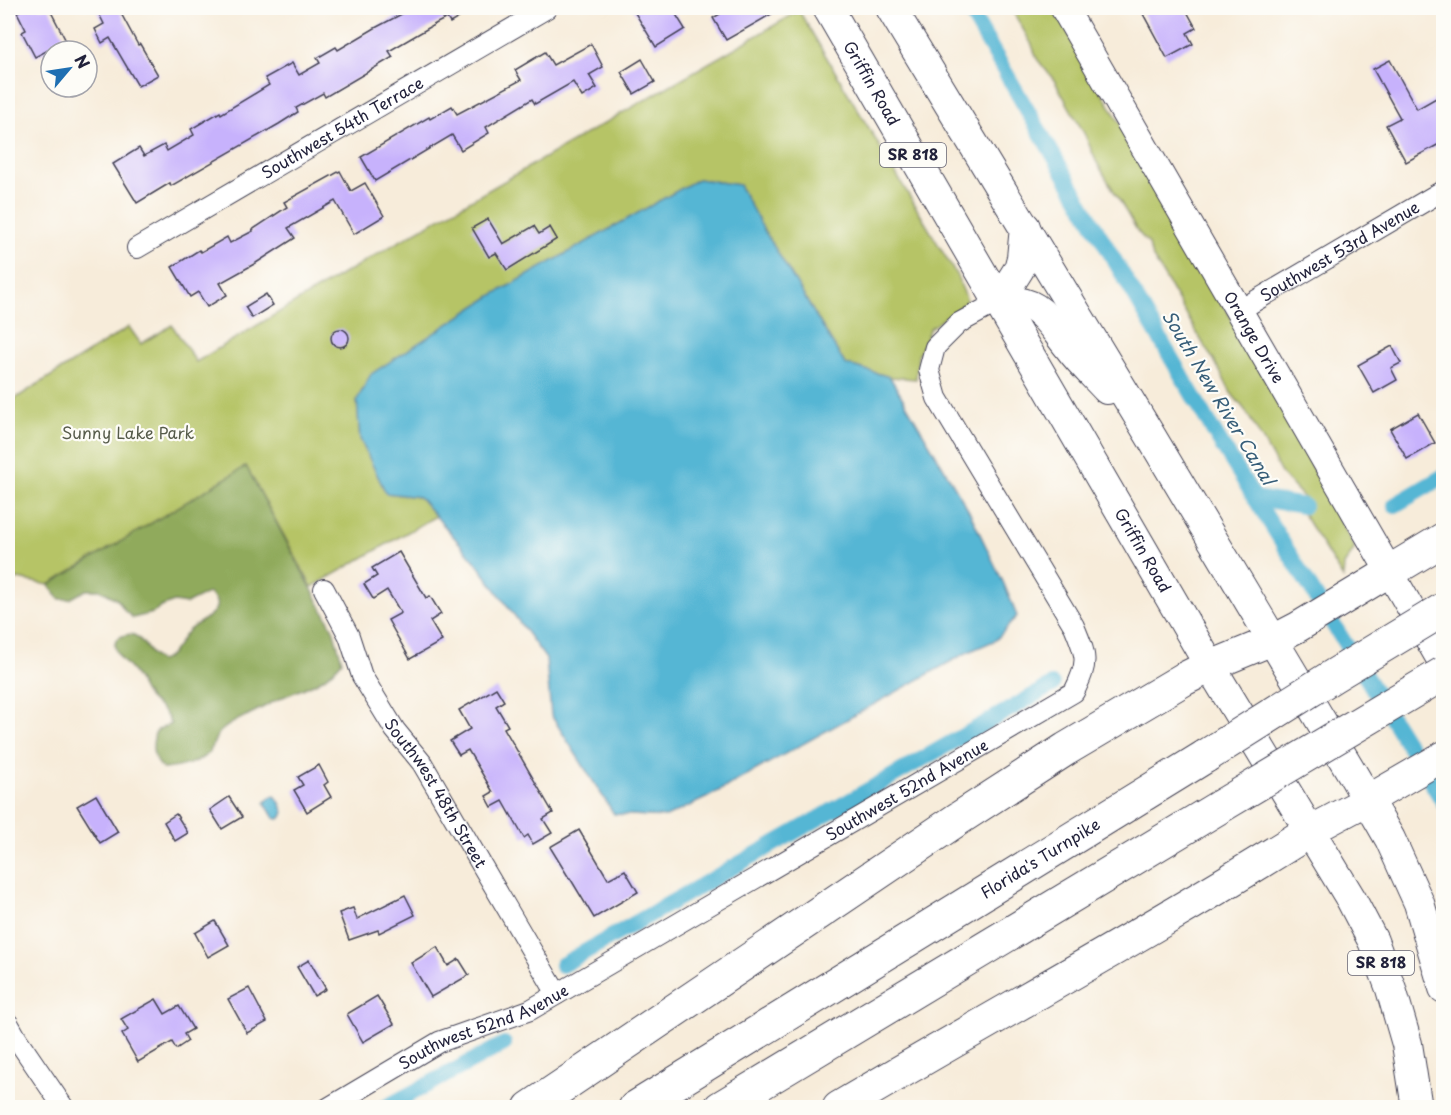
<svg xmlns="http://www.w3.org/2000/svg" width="1451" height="1115" viewBox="0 0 1451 1115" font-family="'Playpen Sans',sans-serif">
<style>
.green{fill:#b6c466;stroke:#6c7350;stroke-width:1.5}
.forest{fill:#90aa5b;stroke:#59664b;stroke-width:1.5}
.water{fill:#55b6d4;stroke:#3c6c88;stroke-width:1.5}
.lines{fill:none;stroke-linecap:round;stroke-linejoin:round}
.canal{stroke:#55b6d4;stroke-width:16}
.building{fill:#c7b2fc}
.street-casing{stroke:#424053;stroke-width:22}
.secondary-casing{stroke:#424053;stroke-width:29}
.primary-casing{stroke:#424053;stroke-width:32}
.highway-casing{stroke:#424053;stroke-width:35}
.street{stroke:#fff;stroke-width:20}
.secondary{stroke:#fff;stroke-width:27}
.primary{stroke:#fff;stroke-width:30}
.highway{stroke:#fff;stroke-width:33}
.highway-bridge-casing{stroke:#424053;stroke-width:35;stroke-linecap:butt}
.highway-bridge{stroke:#fff;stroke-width:33}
.labels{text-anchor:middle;stroke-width:4.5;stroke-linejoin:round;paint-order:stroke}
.shield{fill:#fdfcf7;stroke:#646373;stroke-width:1.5}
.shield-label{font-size:15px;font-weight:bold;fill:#22223b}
.street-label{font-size:16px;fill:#22223b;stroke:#fdfcf7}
.park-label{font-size:16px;fill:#565b4a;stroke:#fdfcf7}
.water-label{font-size:18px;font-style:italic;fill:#365d78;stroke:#fdfcf7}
</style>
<rect width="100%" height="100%" fill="#fdfcf7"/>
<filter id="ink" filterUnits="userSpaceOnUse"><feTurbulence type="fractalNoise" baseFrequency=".0167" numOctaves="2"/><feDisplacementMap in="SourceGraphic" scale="12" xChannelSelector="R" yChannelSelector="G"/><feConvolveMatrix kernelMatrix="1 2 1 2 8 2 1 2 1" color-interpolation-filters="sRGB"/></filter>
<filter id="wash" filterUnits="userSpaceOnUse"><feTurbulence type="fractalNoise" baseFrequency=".008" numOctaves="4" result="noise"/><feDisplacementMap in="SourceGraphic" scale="24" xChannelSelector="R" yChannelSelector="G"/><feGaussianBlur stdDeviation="1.35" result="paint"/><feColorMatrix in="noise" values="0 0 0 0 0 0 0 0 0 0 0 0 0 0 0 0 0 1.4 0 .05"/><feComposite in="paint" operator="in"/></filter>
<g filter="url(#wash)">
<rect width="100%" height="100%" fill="#f7ecda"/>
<g class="green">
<path d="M1011,8H1054L1255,360L1355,548L1344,565L1343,578L1303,514L1306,500L1281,473L1262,439L1245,410L1231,393L1214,360L1208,352L1151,254L1149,244L1138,232L1096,161L1085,135L1054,80L1037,59L1032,45Z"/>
<path d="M799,11L957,276L967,300L958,309L930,328L918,356L916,379L890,377L845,364L761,225L739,185L698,179L491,296L357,400L360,439L386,493L419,497L436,516L312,587L246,466L49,585L18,579L8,585V403L129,327L141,344L172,325L196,362L341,275Z"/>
</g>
<path class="forest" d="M246,466L333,629L342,661C326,682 306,687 283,697C272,702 261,709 250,714C240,719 230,723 221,731C214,737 215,744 210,751C201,763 178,768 163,769C154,759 151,751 154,738C155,733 154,733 158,730C162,727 167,726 171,724C168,719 166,713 161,709C156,704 151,702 147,696C143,690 140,682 135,675C130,666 104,648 120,637C124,635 129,633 134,635C145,640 148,656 160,661C174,657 179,640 189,630C199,621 232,609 208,593L186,604L174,602L161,607L153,613L133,618L125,611L118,600L101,590H86L70,599H59L49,585Z"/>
<g class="water">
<path d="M698,179L739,185L761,225L845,364L890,377L969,511L1004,584L1017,616L996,640L966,653L706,798L666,817L614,814L551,715L546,659L475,561L419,497L386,493L360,439L357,400L371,374L491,296Z"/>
<path d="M275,796L280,803L284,812L282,817L279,819L274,818L265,803L270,797Z"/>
</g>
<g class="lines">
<g class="canal">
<path d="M968,8L1217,437L1444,803"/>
<path d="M1255,498L1304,506"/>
<path d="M1395,505L1444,476"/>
<path d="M562,965L1052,685"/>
<path d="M384,1108L504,1044"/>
</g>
</g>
<g id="blocks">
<g class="building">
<path d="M25,8H49L66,41L35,57L22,32L26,30L17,12Z"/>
<path d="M96,8H118L138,45L140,44L158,75L138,86L110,38L102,43L95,29L104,24Z"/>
<path d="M413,8H476L450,23L447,18L437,23L389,51L393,57L325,97L323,93L296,108L298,112L279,124L171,186L170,183L137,203L113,164L139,148L144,156L164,145L167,151L194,135L191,129L220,112L221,114L269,85L265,78L292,63L299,75L320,63L317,58L336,47L338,50L375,28Z"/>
<path d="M632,8H672L685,29L656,47Z"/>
<path d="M730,8H782L726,40L713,18Z"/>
<path d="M1150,8H1185L1196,28L1187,33L1193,44L1167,58L1142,12Z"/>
<path d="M591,44L603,67L589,75L597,88L582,97L573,82L535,104L532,99L486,127L489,133L461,150L452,135L375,181L361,157L429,117L430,119L452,106L457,114L521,80L515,70L545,52L553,65Z"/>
<path d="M642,59L655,82L634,94L621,72Z"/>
<path d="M1390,60L1417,109L1443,94V142L1406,162L1386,125L1400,118L1373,69Z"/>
<path d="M340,171L351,191L365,183L384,216L354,234L335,201L288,228L295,238L256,263L220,283L227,295L207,307L198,292L190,297L172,267L199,250L201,252L227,237L230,243L253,231L252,230L287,207L284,202Z"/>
<path d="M488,219L503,244L534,226L539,234L550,227L557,239L507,270L496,253L489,257L472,228Z"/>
<path d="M266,294L273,305L252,318L245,307Z"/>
<circle cx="340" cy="338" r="9"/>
<path d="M1392,346L1401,363L1391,368L1397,380L1374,393L1358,365Z"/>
<path d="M1418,413L1435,443L1407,459L1390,429Z"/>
<path d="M399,552L426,598L430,596L441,614L430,621L442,641L410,659L388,620L401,613L387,590L373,599L364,584L377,576L372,568Z"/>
<path d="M496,688L504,701L496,706L508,726L504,728L553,813L543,819L552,833L533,844L528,835L524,838L503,801L492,807L486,796L493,792L468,750L459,755L450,741L470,729L459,710Z"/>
<path d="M319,765L328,782L324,785L331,797L307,812L294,790L303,785L298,777Z"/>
<path d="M96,795L118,832L100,843L77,806Z"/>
<path d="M229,797L242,817L222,829L210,810Z"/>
<path d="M176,814L188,833L175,841L164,822Z"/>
<path d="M579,830L608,879L625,870L638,892L594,918L570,878H569L550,847Z"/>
<path d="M405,895L415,915L379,933L378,930L349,940L339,913L353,908L357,919Z"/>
<path d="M215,921L229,945L208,957L195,933Z"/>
<path d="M437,947L448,966L459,959L469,975L431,997L411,963Z"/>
<path d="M309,960L326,989L314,996L297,967Z"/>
<path d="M249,988L267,1022L247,1033L228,999Z"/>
<path d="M377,996L394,1024L363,1042L347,1014Z"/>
<path d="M156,999L165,1014L179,1006L193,1029L184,1034L188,1041L176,1049L172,1042L138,1062L122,1034L128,1030L121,1019Z"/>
</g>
</g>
</g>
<g filter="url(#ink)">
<use href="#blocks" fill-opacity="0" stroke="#424053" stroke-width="1.5"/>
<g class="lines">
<g class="street-casing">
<g id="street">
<path id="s1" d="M137,248L547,8"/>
<path id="s2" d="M1238,311L1444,190"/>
<path id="s3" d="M324,589L349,636L362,676L395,730L422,763L557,994"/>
<path d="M8,1023L17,1039L64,1108"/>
<path id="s4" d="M328,1108L439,1042L530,1010L1074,692C1089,662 1087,657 1074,626L937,398L929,370L935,347L959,323L998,302"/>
</g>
</g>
<g class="secondary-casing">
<g id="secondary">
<path id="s5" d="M1064,8L1444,666"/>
</g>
</g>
<g class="primary-casing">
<g id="primary">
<path id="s6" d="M828,8L1210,666L1351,899L1373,941L1391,989L1407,1044L1417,1108"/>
<path d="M891,8L1150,435L1355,778L1390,839L1419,903L1444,988"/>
<path d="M998,302C1040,298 1046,319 1069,347C1080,362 1094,375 1107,389"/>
<path d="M998,302L1019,269L1022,258L1025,227"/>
<path d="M1210,666L1273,640L1298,627L1389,572"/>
<path d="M1310,831L1368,800L1444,756"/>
</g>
</g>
<g class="highway-casing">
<g id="highway">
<path d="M1389,572L1444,539"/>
<path d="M530,1108L958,819L1066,749L1184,679L1210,666"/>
<path id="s7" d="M635,1108L1206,756"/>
<path d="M720,1108L1221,806"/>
<path d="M839,1108C996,1015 1156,928 1310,831"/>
</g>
</g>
<use href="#street" class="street"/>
<use href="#secondary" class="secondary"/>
<use href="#primary" class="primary"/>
<use href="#highway" class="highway"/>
<g class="highway-bridge-casing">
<g id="highway-bridge">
<path d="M1206,756L1333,676L1444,609"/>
<path d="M1221,806L1444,673"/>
</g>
</g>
<use href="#highway-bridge" class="highway-bridge"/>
</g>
</g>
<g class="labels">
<g class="shield">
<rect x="880" y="143" width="66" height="24" rx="4.5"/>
<rect x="1348" y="951" width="66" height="24" rx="4.5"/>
</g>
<g class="shield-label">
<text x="913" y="160">SR 818</text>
<text x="1381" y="968">SR 818</text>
</g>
<g class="street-label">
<text dy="6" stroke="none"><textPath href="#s6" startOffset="87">Griffin Road</textPath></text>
<text dy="6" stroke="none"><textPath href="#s1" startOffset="238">Southwest 54th Terrace</textPath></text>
<text dy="6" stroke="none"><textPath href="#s2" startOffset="118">Southwest 53rd Avenue</textPath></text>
<text dy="6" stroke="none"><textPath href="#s5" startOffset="380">Orange Drive</textPath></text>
<text dy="6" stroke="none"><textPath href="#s6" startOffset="627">Griffin Road</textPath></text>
<text dy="6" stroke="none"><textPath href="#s4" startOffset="662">Southwest 52nd Avenue</textPath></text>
<text dy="6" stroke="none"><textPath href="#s3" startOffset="234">Southwest 48th Street</textPath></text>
<text dy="6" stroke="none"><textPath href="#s7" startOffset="476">Florida's Turnpike</textPath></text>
<text dy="6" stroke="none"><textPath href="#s4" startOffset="176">Southwest 52nd Avenue</textPath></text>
</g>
<g class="park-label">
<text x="128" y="439">Sunny Lake Park</text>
</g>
<g class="water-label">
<text transform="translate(1218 398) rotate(59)" y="6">South New River Canal</text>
</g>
</g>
<rect width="1451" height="1115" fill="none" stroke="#fdfcf7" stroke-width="30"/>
<g transform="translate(69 69) rotate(61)"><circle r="28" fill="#fdfcf7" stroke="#a5a5ac" stroke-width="1.5"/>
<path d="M0-4.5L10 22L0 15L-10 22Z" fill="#1f6fb2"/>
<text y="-9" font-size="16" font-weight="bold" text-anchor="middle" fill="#22223b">N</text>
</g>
</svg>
